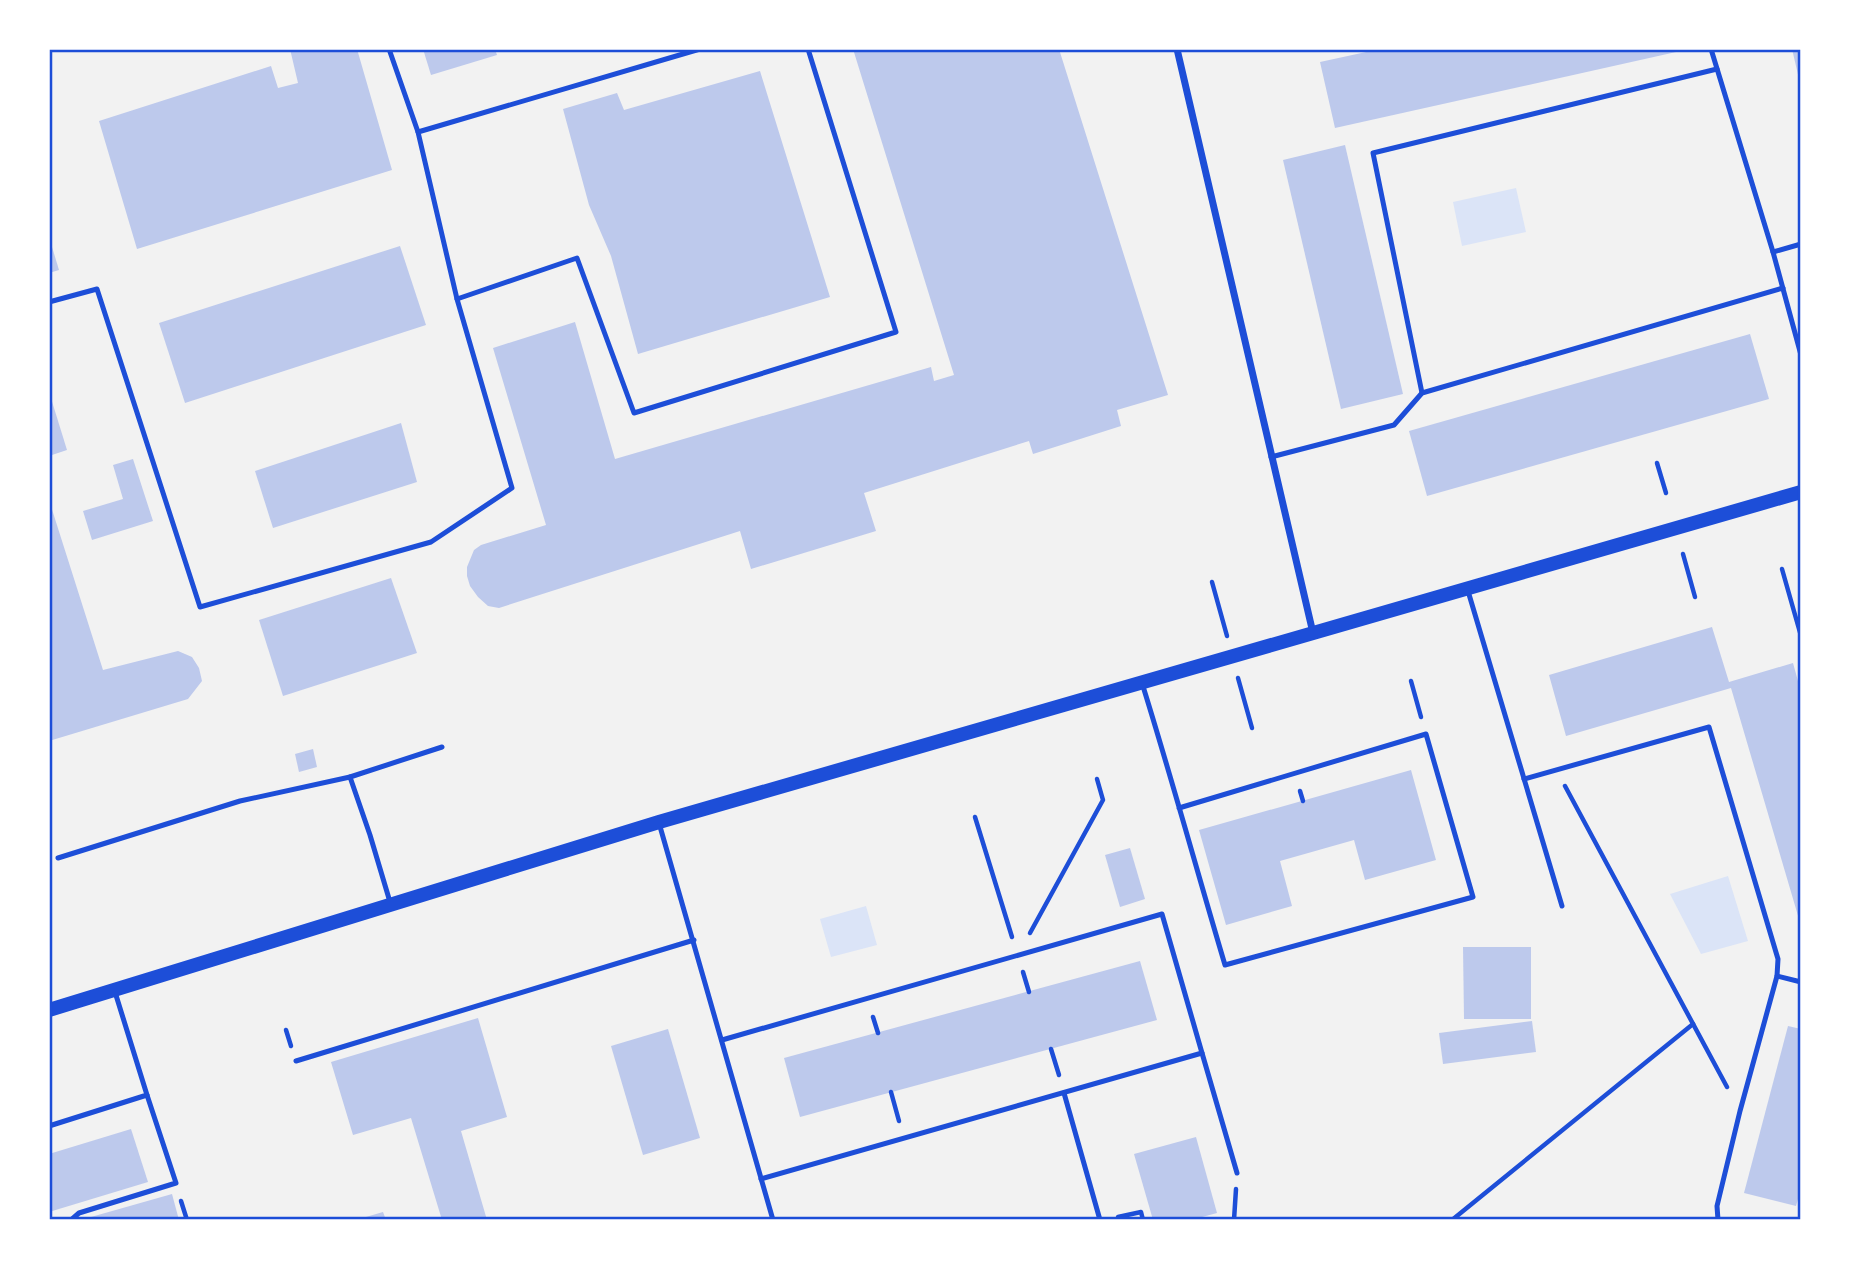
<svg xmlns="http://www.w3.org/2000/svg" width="1850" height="1269" viewBox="0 0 1850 1269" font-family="Helvetica,sans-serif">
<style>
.green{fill:#dbe4f7}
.building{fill:#bdc9ec}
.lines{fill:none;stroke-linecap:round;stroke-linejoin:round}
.path{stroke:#1d4ed8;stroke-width:4.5}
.service{stroke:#1d4ed8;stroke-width:5}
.minor{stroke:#1d4ed8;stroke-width:7}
.secondary{stroke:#1d4ed8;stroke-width:14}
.neatline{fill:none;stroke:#1d4ed8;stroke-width:2.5}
</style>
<rect width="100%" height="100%" fill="#f2f2f2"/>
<g class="green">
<path d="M1516,188L1526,232L1462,246L1453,202Z"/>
<path d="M1728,876L1748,941L1701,954L1670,894Z"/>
<path d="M866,906L877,945L831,957L820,919Z"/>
</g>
<g class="building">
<path d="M290,49H357L392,170L137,249L99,121L271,66L278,88L298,83Z"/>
<path d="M423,49H495L497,55L431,75Z"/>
<path d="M853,49H1059L1168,395L1117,410L1121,426L1033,454L1029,441L864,493L876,531L751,569L740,531L499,608L488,606L478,597L470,586L467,576V567L474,550L481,545L546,525L493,348L575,322L615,459L931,367L934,381L954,375Z"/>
<path d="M1380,49H1685V50L1335,128L1320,62Z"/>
<path d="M1792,49H1801V83H1800Z"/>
<path d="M760,71L830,297L638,354L611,256L589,205L563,109L617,93L624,110Z"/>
<path d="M1345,145L1403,394L1341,409L1283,160Z"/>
<path d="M49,237L59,270L49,273Z"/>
<path d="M400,246L426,325L185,403L159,323Z"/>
<path d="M1750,334L1769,399L1427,496L1409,431Z"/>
<path d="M50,395L67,450L49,456V396Z"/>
<path d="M401,423L417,482L273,528L255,471Z"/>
<path d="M133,459L153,521L92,540L83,511L123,499L113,465Z"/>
<path d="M49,500L103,670L178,651L192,657L199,668L202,681L188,699L49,741Z"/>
<path d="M391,578L417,653L283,696L259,620Z"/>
<path d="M1712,627L1729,682L1793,663L1801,692V926L1731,688L1566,736L1549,675Z"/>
<path d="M313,749L317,767L299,772L295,754Z"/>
<path d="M1411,770L1436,860L1365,880L1354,840L1280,861L1292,906L1226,925L1199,830Z"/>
<path d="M1130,848L1145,899L1120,907L1105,855Z"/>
<path d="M1463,947H1531V1019H1464Z"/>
<path d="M1140,961L1157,1020L800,1117L784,1058Z"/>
<path d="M478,1018L507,1117L461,1131L487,1220H442L411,1118L353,1135L331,1062Z"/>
<path d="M1532,1021L1536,1052L1443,1064L1439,1033Z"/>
<path d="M1788,1026L1801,1029V1189L1796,1206L1744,1193Z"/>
<path d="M668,1029L700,1138L643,1155L611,1046Z"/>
<path d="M131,1129L148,1182L49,1212V1154Z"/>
<path d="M1196,1137L1217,1213L1191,1220H1153L1134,1154Z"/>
<path d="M172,1194L179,1220H92L91,1217Z"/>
<path d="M383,1212L386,1220H359V1219Z"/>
</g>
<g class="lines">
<g class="path">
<path d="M1657,463L1666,493"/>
<path d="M1683,554L1695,597"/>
<path d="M1782,569L1801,636"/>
<path d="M1212,582L1227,636"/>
<path d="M1238,678L1252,728"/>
<path d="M1411,681L1421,717"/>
<path d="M1565,786L1727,1087"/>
<path d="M1300,791L1303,801"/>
<path d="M975,817L1012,937"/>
<path d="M1030,933L1103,800L1097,779"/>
<path d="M1023,972L1029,992"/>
<path d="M873,1017L878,1033"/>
<path d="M286,1030L291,1046"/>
<path d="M1051,1049L1059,1075"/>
<path d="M891,1092L899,1121"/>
<path d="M181,1201L187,1220"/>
<path d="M1118,1217L1141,1212L1143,1220"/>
<path d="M1234,1220L1236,1189"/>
<path d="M1452,1220L1693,1024"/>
</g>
<g class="service">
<path d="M389,49L418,132"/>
<path d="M1711,49L1773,252"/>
<path d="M1801,244L1773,252L1801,355"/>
<path d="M457,299L418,132L700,49"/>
<path d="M49,302L97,289L200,607L431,542L512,488L457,299L577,258L634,413L896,332L808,49"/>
<path d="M1422,393L1373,153L1717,69"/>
<path d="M1271,457L1394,425L1422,393L1783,288"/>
<path d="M1468,591L1562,906"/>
<path d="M1142,683C1171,776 1197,871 1225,965L1473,897L1426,734L1179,808"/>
<path d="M350,777L442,747"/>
<path d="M1524,779L1709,727L1778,959L1777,976"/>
<path d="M659,823L773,1220"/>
<path d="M58,858L240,801L350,777L370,835L390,902"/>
<path d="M722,1040L1162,914L1202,1053L761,1179"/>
<path d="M1202,1053L1237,1173"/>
<path d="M296,1061L694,940"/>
<path d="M1064,1093L1100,1220"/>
<path d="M49,1126L147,1095L115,992"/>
<path d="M71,1220L79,1213L176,1183L147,1095"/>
<path d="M1718,1220L1717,1206L1740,1111L1777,976L1801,982"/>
</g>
<path class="minor" d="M1177,49L1313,633"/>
<path class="secondary" d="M49,1010L659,822L1801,492"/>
</g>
<rect width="1850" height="1269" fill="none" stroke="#ffffff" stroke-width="102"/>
<rect x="51" y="51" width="1748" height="1167" class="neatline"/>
</svg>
